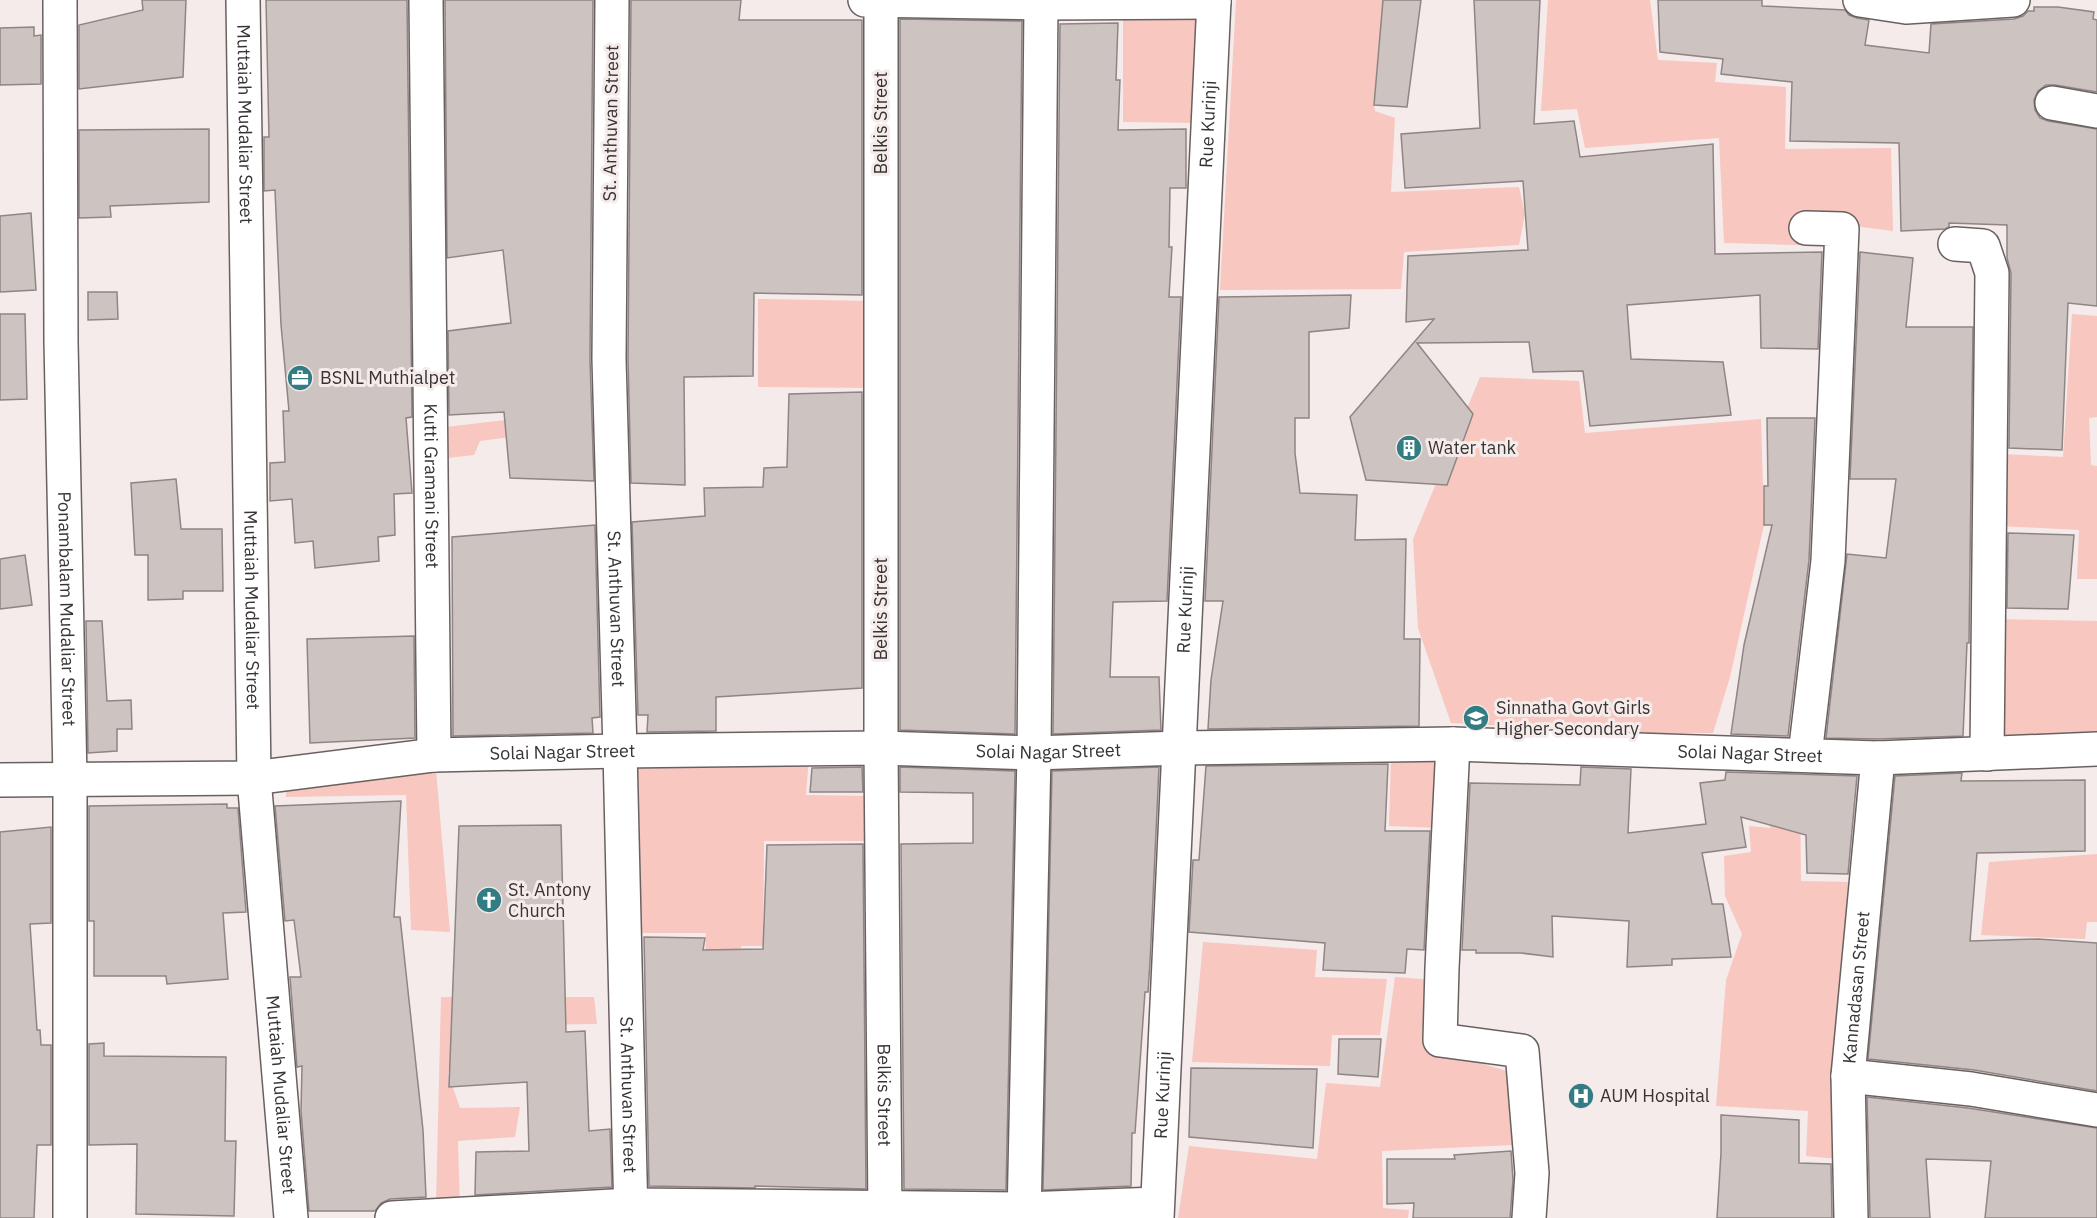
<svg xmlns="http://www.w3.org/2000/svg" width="2097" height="1218" viewBox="0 0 2097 1218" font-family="'IBM Plex Sans',sans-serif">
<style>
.green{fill:#f7c7c0}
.building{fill:#cdc4c2;stroke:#8e8584;stroke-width:1.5}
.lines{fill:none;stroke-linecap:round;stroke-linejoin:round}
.minor-casing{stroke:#696160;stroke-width:36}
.minor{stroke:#fff;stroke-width:33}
.labels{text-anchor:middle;stroke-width:6;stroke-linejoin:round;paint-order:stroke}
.street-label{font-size:18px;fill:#383433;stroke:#f5ebea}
.poi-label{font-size:18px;fill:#383433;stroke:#f5ebea;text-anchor:start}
</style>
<rect width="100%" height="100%" fill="#f5ebea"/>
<g class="green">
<path d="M1236,0H1383L1374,105L1375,111L1395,118L1391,192L1519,187L1525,214L1519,245L1404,252L1401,289L1220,290Z"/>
<path d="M1548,0H1650L1658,60L1717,63L1715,82L1786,87L1785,149L1891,148L1893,231L1801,219L1799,245L1724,243L1719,138L1585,148L1577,109L1541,111Z"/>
<path d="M1206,10L1202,123L1123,122V12Z"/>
<path d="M758,299L869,301L873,388L758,387Z"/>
<path d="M2072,314L2097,316V417L2089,418L2091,465L2097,466V579H2077L2079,530L2000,526L2001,454L2063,457Z"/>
<path d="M1480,377L1579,381L1585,433L1761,419L1764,525L1730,677L1713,733H1640L1451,723L1418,628L1413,539Z"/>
<path d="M591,410L594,426L480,441L474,455L447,458L446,427Z"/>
<path d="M1993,619L2097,621V736L1997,742Z"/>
<path d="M1446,756L1441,828L1389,826L1391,757Z"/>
<path d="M629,757H809L806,795L871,796L869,841H764L763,946H741V966L705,965L706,933H634Z"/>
<path d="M436,770L450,932L411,930L406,795L286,797V784Z"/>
<path d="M1773,779L1800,783L1801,881L1852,882L1838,1159L1806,1156L1808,1111L1716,1106L1726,980L1742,934L1725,896L1724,856L1751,852L1749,826L1770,828Z"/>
<path d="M2097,854V922H2087L2085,939L1981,935L1989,862Z"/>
<path d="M1203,942L1317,950L1315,977L1387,979L1380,1035H1332L1330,1066L1192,1062Z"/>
<path d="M1395,977L1434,980L1428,1048L1507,1071L1512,1145L1382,1151L1383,1208L1409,1210L1408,1218H1178L1189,1146L1317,1159L1326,1083L1380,1087Z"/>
<path d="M441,997H594L597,1024L463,1026L448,1073L460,1108L520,1107L515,1137L458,1141L460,1209L436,1204Z"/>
</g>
<g class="building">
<path d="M142,0H186L183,77L79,89V25L143,10Z"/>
<path d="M266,0H407L412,417L406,418L412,493L394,494L395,535L378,537L379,561L315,568L313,541L295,543L292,499L270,501V463L285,462L283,411H289L281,325L275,190L264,191V137H269Z"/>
<path d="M445,0H593L590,360L594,481L510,478L504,412L449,415L448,331L511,323L503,250L447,258Z"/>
<path d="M631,0H741L739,20H862V295L754,293L753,376L684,377L685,485L631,483L628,359Z"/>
<path d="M1383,0H1421L1407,107L1374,105Z"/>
<path d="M1474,0H1540L1534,124L1574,121L1580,157L1713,144L1715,254L1822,252L1818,349L1761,348L1760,295L1627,305L1631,359L1723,362L1731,415L1590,426L1583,371L1533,372L1529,342L1417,343L1473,414L1447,485L1366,480L1350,417L1434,319L1406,322L1408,256L1528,250L1523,181L1405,188L1401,134L1480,128Z"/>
<path d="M1658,0H1762V6L1845,10L1849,15L1857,18L1869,20L1865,45L1929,53L1931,24L2014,19L2023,16L2028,11H2034V7H2058L2094,12L2093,19L2097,20V92L2055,85H2046L2038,91L2034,100L2035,110L2040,118L2048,121L2097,129V306L2068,303L2062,450L2009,448L2011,273L2007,258V225L1949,223V227L1945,229L1901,231L1899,143L1790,141L1792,82L1721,74L1723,59L1660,52Z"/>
<path d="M900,19L1022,21L1015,734L900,730Z"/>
<path d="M1118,23L1116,80H1120L1118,130L1186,129V188H1170L1169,247H1172L1169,297H1181L1167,601L1113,602L1110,677H1159L1161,730L1053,734L1060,24Z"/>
<path d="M34,27V36L41,35V84L0,85V28Z"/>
<path d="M209,129V202L110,206L111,217L79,218V130Z"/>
<path d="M31,213L36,290L0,292V216Z"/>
<path d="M1860,252L1913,258L1906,327H1973L1969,643H1967L1963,736L1878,739L1826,738L1847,554L1886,558L1896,479H1850Z"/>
<path d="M88,292H117L118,319L88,320Z"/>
<path d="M1351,295L1349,328L1309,332V418H1295V453L1300,493L1357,495L1355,540L1406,539L1404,639H1420L1419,726L1208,729L1211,680L1223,601H1205L1219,297Z"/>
<path d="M0,314H25L27,399L0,400Z"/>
<path d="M862,392V688L716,697V731L647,732L648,715H638L632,522L705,516L704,488L763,487L764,468L787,467L789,394Z"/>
<path d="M1767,418H1815L1809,560L1788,736L1731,734L1744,645L1772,525H1764V486H1768Z"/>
<path d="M176,479L181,529H222L223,591H183V599L148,600V555H135L131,483Z"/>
<path d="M595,525L600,717L592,718L593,733L453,736L452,537Z"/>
<path d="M2008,533L2074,535L2068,609L2007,608Z"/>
<path d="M25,555L32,605L0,609V559Z"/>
<path d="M86,621H102L107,701L131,700L132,729H117V751L88,753Z"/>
<path d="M414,636L415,738L310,743L307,639Z"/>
<path d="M1388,764L1385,831H1430L1424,950L1407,949L1405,973L1323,970L1325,943L1189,932L1193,860H1199L1206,766Z"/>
<path d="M862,767L863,792H810L812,768Z"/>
<path d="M900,767L1015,771L1006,1190L904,1189L901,844L973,843V793L900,792Z"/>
<path d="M1159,767L1150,962L1148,992H1145L1135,1133H1132L1131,1186L1043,1190L1052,771Z"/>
<path d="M1581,767L1631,769L1628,833L1706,824L1700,783L1725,780L1726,772L1857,776L1848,874L1807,873L1806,835L1741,817L1746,847L1702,853L1712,904H1723L1731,957L1672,959V965L1627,967L1629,921L1552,916L1553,957L1521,953H1476V950H1462L1470,783L1580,785Z"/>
<path d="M1962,773L1961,781L2085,780V851L1977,853L1970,941L2038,939L2097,943V1091L1974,1070L1868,1059L1895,776Z"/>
<path d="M401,801L394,917H400L423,1130L426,1197L390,1199L381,1203L375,1211H309L301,1111L302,1066L297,1067L290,977H301L294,920L285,921L275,806Z"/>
<path d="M227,804V808H238L246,912L223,913L228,979L167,984L166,976H94V921H89V806Z"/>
<path d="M561,825L566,1032L585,1031L589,1131L610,1129L612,1187L475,1195L476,1152L529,1151L527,1082L449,1087L459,826Z"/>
<path d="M51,827V923L30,924L37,1030H40L41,1045H51V1145H37L34,1218H0V832Z"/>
<path d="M863,844L866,1189L755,1186V1188L649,1186L644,937L705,938L703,950L763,949L767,845Z"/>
<path d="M1339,1039H1381L1378,1077L1338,1074Z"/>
<path d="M104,1043V1056L226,1057L225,1141H236L234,1216L136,1214L137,1144L89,1145V1044Z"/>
<path d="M1191,1068L1317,1069L1313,1148L1189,1137Z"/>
<path d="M1867,1097L1968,1108L2097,1128V1218H1985L1991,1161L1926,1159L1930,1218H1870Z"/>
<path d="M1721,1115L1799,1120V1163L1831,1164L1832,1218H1717L1721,1153Z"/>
<path d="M1511,1151L1513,1180L1510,1218H1413L1414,1203L1387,1204V1159H1455L1454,1155Z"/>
</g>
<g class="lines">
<g class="minor-casing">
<g id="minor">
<path id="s1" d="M60,0L61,342L70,779V1218"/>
<path id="s2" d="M243,0L254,778L291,1218"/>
<path id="s3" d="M426,0L434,755"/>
<path id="s4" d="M612,0L609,359L620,751L631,1218"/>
<path d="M865,0L1041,3L1214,2"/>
<path id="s5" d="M881,0V748L885,1218"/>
<path d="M1860,0L1906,7L2013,0"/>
<path d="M2052,103L2097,111"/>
<path d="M1955,244L1983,246L1992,273L1987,754"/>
<path d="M1453,744L1442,968L1440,1040L1522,1051L1532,1173L1529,1218"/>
<path d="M1805,755L1828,561L1842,229L1806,228"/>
<path id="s6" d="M0,780L254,778L434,755L620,751L881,748L1034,753L1180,748L1453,744L1878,758L2097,749"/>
<path d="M1848,1076L1971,1089L2097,1110"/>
<path d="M392,1218L631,1205L1024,1209L1157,1204"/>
<path d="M1024,1218L1034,753L1041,3"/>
<path id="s7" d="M1157,1218L1214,0"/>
<path id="s8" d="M1851,1218L1848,1076L1878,758"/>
</g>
</g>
<use href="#minor" class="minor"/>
</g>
<defs>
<g id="office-disc" transform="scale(1.35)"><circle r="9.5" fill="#347c83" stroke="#f5ebea"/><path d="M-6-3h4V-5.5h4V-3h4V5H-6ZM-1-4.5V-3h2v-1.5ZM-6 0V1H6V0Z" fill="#fff"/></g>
<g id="building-disc" transform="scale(1.35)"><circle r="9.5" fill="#347c83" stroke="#f5ebea"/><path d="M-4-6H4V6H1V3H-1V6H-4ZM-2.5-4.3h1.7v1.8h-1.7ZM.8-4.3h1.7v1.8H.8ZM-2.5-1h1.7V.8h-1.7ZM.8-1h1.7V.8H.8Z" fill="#fff"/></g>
<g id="school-disc" transform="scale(1.35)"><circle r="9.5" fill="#347c83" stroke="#f5ebea"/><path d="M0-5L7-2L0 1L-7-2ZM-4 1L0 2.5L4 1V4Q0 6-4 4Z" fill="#fff"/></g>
<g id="church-disc" transform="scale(1.35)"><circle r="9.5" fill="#347c83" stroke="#f5ebea"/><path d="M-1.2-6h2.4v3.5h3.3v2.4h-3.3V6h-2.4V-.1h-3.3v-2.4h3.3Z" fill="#fff"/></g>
<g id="hospital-disc" transform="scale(1.35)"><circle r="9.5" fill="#347c83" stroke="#f5ebea"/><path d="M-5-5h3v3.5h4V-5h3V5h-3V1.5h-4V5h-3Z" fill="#fff"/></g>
</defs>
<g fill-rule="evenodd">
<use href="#office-disc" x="300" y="378"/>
<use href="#building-disc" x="1409" y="448"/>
<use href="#school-disc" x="1476" y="718"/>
<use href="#church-disc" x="489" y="900"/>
<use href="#hospital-disc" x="1581" y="1096"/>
</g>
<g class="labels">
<g class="street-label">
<text transform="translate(611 123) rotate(-89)" y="6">St. Anthuvan Street</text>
<text transform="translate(881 123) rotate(-90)" y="6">Belkis Street</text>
<text dy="6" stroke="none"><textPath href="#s2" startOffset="124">Muttaiah Mudaliar Street</textPath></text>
<text dy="6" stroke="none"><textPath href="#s7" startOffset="1095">Rue Kurinji</textPath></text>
<text dy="6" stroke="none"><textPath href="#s3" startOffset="486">Kutti Gramani Street</textPath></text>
<text dy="6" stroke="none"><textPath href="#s1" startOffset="609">Ponambalam Mudaliar Street</textPath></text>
<text dy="6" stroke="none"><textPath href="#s4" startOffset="609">St. Anthuvan Street</textPath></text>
<text transform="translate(881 609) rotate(-90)" y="6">Belkis Street</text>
<text dy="6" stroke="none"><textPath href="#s7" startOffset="609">Rue Kurinji</textPath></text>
<text dy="6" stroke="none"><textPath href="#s2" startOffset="610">Muttaiah Mudaliar Street</textPath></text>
<text dy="6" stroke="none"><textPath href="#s6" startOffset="1050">Solai Nagar Street</textPath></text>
<text dy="6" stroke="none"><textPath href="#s6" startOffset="564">Solai Nagar Street</textPath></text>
<text dy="6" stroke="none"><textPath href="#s6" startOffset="1752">Solai Nagar Street</textPath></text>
<text dy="6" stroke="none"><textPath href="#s8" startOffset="231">Kannadasan Street</textPath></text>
<text dy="6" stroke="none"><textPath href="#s7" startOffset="123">Rue Kurinji</textPath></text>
<text dy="6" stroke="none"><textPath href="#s2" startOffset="1096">Muttaiah Mudaliar Street</textPath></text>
<text dy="6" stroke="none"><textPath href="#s4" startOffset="1095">St. Anthuvan Street</textPath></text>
<text dy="6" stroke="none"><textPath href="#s5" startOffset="1095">Belkis Street</textPath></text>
</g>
<g class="poi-label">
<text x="320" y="384">BSNL Muthialpet</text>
<text x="1428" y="454">Water tank</text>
<text x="1496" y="714">Sinnatha Govt Girls<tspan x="1496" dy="21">Higher Secondary</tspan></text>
<text x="508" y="896">St. Antony<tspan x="508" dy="21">Church</tspan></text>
<text x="1600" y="1102">AUM Hospital</text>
</g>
</g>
</svg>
